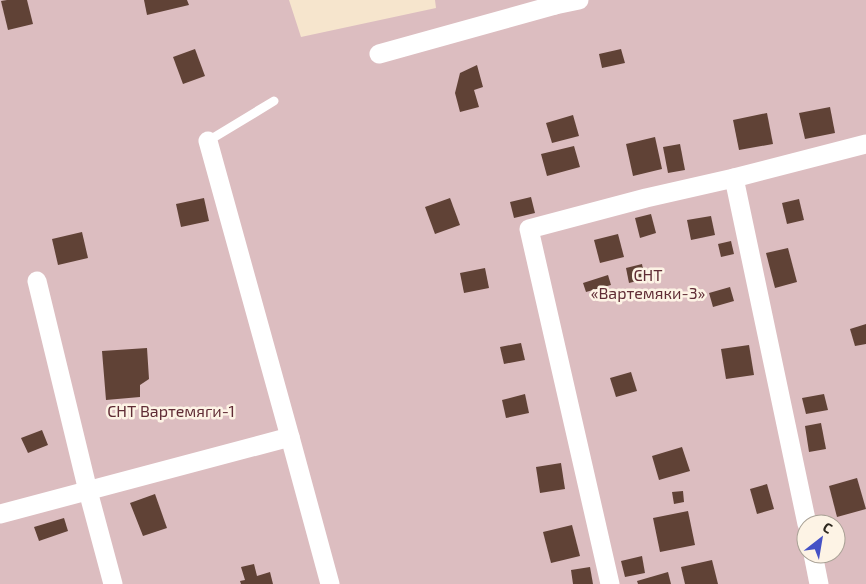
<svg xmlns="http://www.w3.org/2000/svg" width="866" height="584" viewBox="0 0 866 584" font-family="'Exo 2',sans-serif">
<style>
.green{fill:#dcbdc0;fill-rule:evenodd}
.building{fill:#604236}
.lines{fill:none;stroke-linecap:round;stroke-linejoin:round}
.lane{stroke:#fff;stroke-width:9}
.street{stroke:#fff;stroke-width:19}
.labels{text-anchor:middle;stroke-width:5;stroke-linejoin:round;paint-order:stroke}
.park-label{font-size:16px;fill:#602c35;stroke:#fdf3e5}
</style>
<rect width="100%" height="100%" fill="#f6e5cd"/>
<path class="green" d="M0,0H289L301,37L436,8L435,0H866V584H0ZM806,524H836V554H806Z"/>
<g class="building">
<path d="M7,0H27L33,24L8,30L1,1Z"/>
<path d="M144,0H187L189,5L147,15Z"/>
<path d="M195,49L205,76L183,84L173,57Z"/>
<path d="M621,49L625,63L602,68L599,54Z"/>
<path d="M477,65L483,87L474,90L479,107L460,112L455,93L460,73Z"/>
<path d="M830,107L835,133L805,139L799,113Z"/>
<path d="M767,113L773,144L739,150L733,120Z"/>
<path d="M573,115L579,136L552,143L546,123Z"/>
<path d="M655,137L662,169L633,176L626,144Z"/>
<path d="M680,144L685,170L668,173L663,147Z"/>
<path d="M574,146L580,167L547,176L541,154Z"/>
<path d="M531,197L535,213L514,218L510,202Z"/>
<path d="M204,198L209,221L181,227L176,204Z"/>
<path d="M450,198L460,225L435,234L425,207Z"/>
<path d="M799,199L804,220L787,224L782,203Z"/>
<path d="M651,214L656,233L640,238L635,218Z"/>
<path d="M711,216L715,235L691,240L687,220Z"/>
<path d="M82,232L88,258L58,265L52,239Z"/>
<path d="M618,234L624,257L600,263L594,240Z"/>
<path d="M731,241L734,254L721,257L718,244Z"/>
<path d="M788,248L797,282L775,288L766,253Z"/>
<path d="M642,264L645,279L629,283L626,268Z"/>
<path d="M485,268L489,288L464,293L460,273Z"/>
<path d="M608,275L611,285L586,292L583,283Z"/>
<path d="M730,287L734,301L713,307L709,293Z"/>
<path d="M866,324V344L855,346L850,329Z"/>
<path d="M521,343L525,360L504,364L500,347Z"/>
<path d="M749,345L754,375L726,379L721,349Z"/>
<path d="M147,348L149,379L140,385V397L106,400L102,351Z"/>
<path d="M631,372L637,391L616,397L610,378Z"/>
<path d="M525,394L529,413L506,418L502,400Z"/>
<path d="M824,394L828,410L806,414L802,398Z"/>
<path d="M821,423L826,449L809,452L805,426Z"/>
<path d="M42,430L48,445L28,453L21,438Z"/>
<path d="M682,447L690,471L659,480L652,456Z"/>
<path d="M561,463L565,489L540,493L536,467Z"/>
<path d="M857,478L866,509L837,517L829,486Z"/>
<path d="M767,484L774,509L757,514L750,489Z"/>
<path d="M683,491L684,502L674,504L672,492Z"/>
<path d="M155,494L167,528L143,536L130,503Z"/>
<path d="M688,511L695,545L660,552L653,518Z"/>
<path d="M64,518L68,531L39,541L34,527Z"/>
<path d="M572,525L580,556L551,563L543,532Z"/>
<path d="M642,556L645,573L625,577L621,561Z"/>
<path d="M712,560L718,584H685L681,567Z"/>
<path d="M254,564L257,576L270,572L273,584H241L240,581L245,580L241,567Z"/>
<path d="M590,567L593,584H573L571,570Z"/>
<path d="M668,572L671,584H638L637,581Z"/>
</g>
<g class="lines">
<path class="lane" d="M208,141L274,101"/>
<g class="street">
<path d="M555,5L579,0"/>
<path d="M379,54L555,5V0"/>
<path d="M734,178L866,144"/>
<path d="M37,281L88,491L113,584"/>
<path d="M290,437L330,584"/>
<path d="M0,514L290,437L208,141"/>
<path d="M813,554L819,584"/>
<path d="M610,584L529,229L646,198L734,178L807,524"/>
</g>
</g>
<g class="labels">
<g class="park-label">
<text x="648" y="281">СНТ<tspan x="648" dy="18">«Вартемяки-3»</tspan></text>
<text x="171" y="417">СНТ Вартемяги-1</text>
</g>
</g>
<g transform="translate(821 539) rotate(31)"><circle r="24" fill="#fdf3e5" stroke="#a9a195"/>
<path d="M0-4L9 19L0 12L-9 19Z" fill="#4551c6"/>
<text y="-8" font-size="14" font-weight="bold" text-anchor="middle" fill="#2c261d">С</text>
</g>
</svg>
